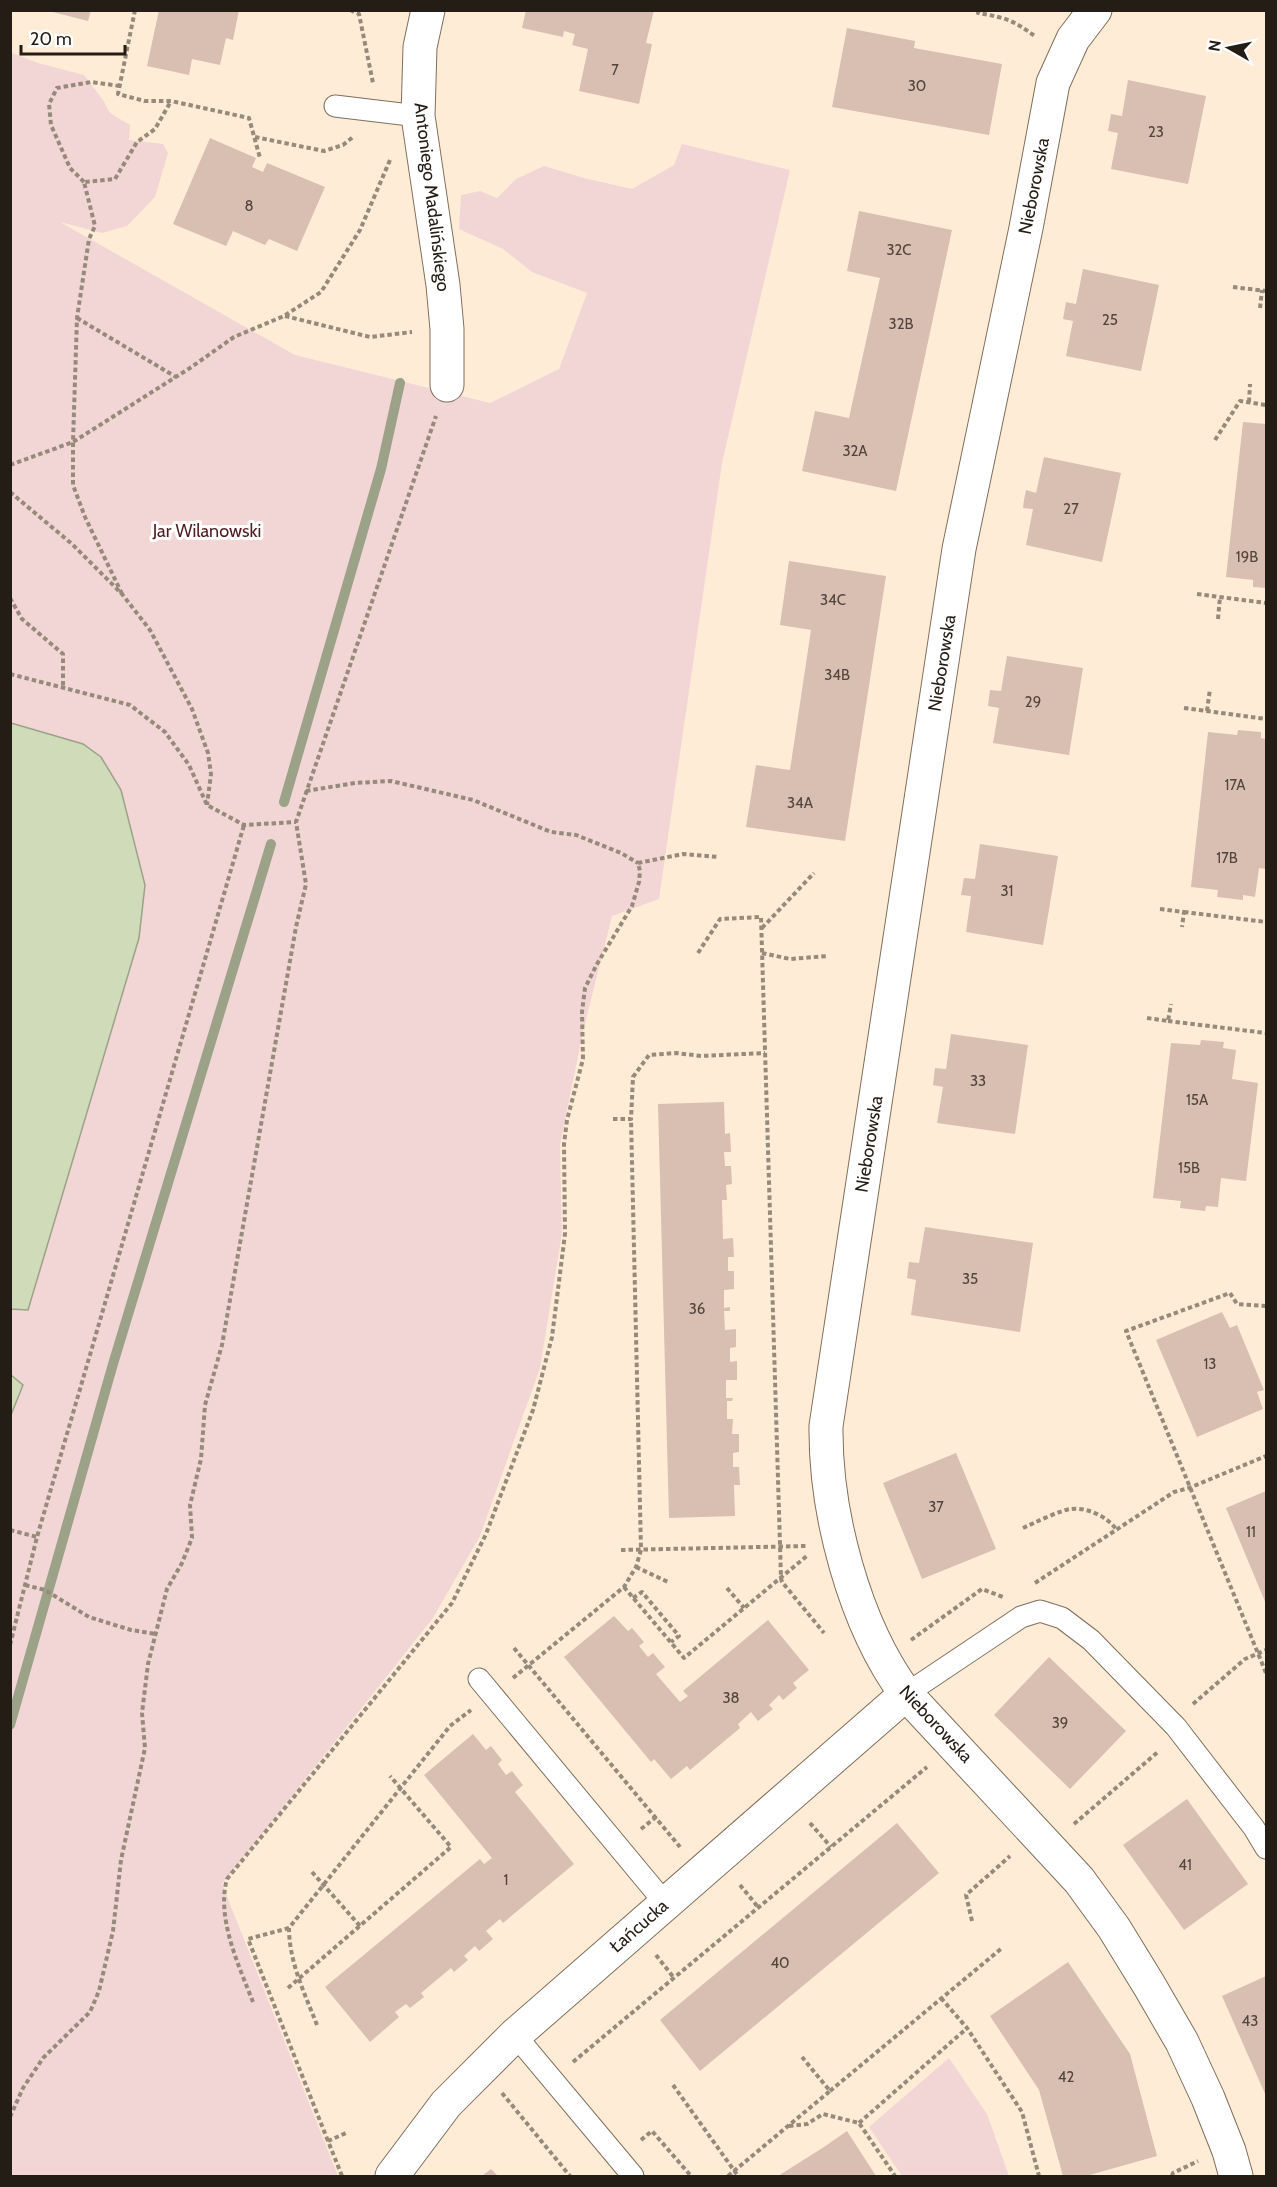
<svg xmlns="http://www.w3.org/2000/svg" width="1277" height="2187" viewBox="0 0 1277 2187" font-family="Cabin,sans-serif">
<style>
.green{fill:#f2d6d5}
.water{fill:#d0dbb9;stroke:#9ca288;stroke-width:1.5}
.lines{fill:none;stroke-linecap:round;stroke-linejoin:round}
.stream{stroke:#9ca288;stroke-width:10}
.building{fill:#d9beb2}
.service-casing{stroke:#7f6f5c;stroke-width:23}
.minor-casing{stroke:#7f6f5c;stroke-width:35}
.path{stroke:#978a7b;stroke-width:4;stroke-dasharray:4.5 3;stroke-linecap:butt}
.service{stroke:#fff;stroke-width:21}
.minor{stroke:#fff;stroke-width:33}
.labels{text-anchor:middle;stroke-width:6;stroke-linejoin:round;paint-order:stroke}
.number-label{font-size:15px;fill:#51453c}
.street-label{font-size:18px;fill:#241d15;stroke:#fff}
.park-label{font-size:18px;fill:#511d20;stroke:#fff}
</style>
<rect width="100%" height="100%" fill="#ffecd7"/>
<g class="green">
<path d="M10,52L38,63L84,75L103,100L110,113L130,125L129,140L163,144L168,153L155,197L127,226L102,233L60,222L295,355L490,403L559,369L587,293L532,272L503,249L459,229L461,195L480,191L497,198L516,179L544,166L584,178L632,189L674,165L682,144L790,170L722,463L659,899L612,916L582,1036L560,1145L562,1233L540,1368L480,1536L433,1618L222,1884L338,2176H11Z"/>
<path d="M949,2058L987,2114L1009,2176H902L869,2127Z"/>
</g>
<g class="water">
<path d="M11,723L83,744L101,757L121,790L145,885L139,938L28,1310L10,1309Z"/>
<path d="M11,1375L23,1385L11,1415Z"/>
</g>
<g class="lines">
<g class="stream">
<path d="M284,802L381,469L400,383"/>
<path d="M10,1725L113,1364L271,844"/>
</g>
</g>
<g class="building">
<path d="M45,10H91L88,21Z"/>
<path d="M159,10H239L233,40L226,38L220,65L192,59L189,75L147,66Z"/>
<path d="M526,10H654L646,43L652,44L639,104L579,91L588,49L572,45L575,34L564,31L563,37L522,28Z"/>
<path d="M847,28L915,41L914,48L1002,64L989,135L832,107Z"/>
<path d="M1128,80L1206,96L1188,184L1111,169L1118,133L1108,131L1111,114L1122,116Z"/>
<path d="M210,138L256,158L252,167L263,172L267,163L325,187L297,251L269,239L265,245L233,231L226,246L173,224Z"/>
<path d="M859,211L952,230L896,491L802,471L815,411L849,418L880,278L847,271Z"/>
<path d="M1083,269L1159,285L1141,371L1066,356L1073,321L1063,319L1066,302L1076,304Z"/>
<path d="M1243,422L1266,424V588L1253,587V580L1226,577Z"/>
<path d="M1044,457L1121,473L1102,562L1026,545L1033,509L1023,508L1024,500L1026,490L1036,493Z"/>
<path d="M789,561L886,576L845,841L746,827L756,765L790,770L811,630L780,625Z"/>
<path d="M1007,656L1083,668L1069,755L993,743L999,708L988,706L990,690L1001,691Z"/>
<path d="M1238,730L1261,732V738L1266,739V869L1259,868L1255,897L1243,895V900L1217,897L1218,890L1191,887L1208,732L1237,735Z"/>
<path d="M980,844L1058,856L1043,945L966,932L971,896L961,895L964,878L975,879Z"/>
<path d="M951,1034L1028,1045L1015,1134L937,1123L943,1087L933,1085L935,1068L946,1069Z"/>
<path d="M1201,1040L1224,1042L1223,1048L1236,1050L1232,1079L1258,1083L1246,1181L1221,1178L1218,1207L1206,1206L1205,1211L1180,1208L1181,1201L1153,1198L1171,1043L1200,1045Z"/>
<path d="M724,1102L725,1134L730,1133L731,1152H724L725,1166H731L732,1184L726,1185L727,1200H722L723,1239L733,1238L734,1257H728V1271H734V1289L724,1290V1308L730,1307V1311H724L725,1330L736,1329V1347L730,1348V1362L737,1361V1380H726V1398H733L732,1401H727V1419H733L732,1434H739V1452L733,1453V1467H739L740,1485H734L735,1516L669,1518L658,1104Z"/>
<path d="M925,1227L1033,1243L1020,1332L911,1315L916,1280L907,1278L909,1262L919,1263Z"/>
<path d="M1222,1312L1230,1328L1237,1325L1264,1390L1257,1392L1263,1409L1197,1437L1156,1340Z"/>
<path d="M956,1453L996,1549L922,1579L883,1483Z"/>
<path d="M1266,1491V1604L1226,1508Z"/>
<path d="M614,1616L628,1631L632,1628L644,1642L639,1646L648,1657L653,1653L665,1667L656,1674L680,1702L688,1696L683,1691L768,1620L809,1670L793,1683L797,1688L783,1700L779,1695L769,1705L773,1709L758,1721L751,1712L738,1724L740,1728L690,1770L687,1766L671,1779L654,1759L651,1762L564,1657Z"/>
<path d="M1049,1657L1126,1731L1070,1789L994,1715Z"/>
<path d="M473,1734L486,1750L491,1746L502,1760L498,1764L506,1775L512,1771L523,1785L515,1792L574,1864L503,1923L500,1919L486,1931L493,1939L479,1951L475,1946L464,1956L468,1960L454,1972L451,1968L421,1993L424,1997L410,2008L406,2004L395,2012L399,2017L370,2042L325,1987L480,1859L484,1864L492,1858L424,1775Z"/>
<path d="M1187,1799L1248,1884L1184,1930L1123,1845Z"/>
<path d="M897,1823L939,1873L700,2071L660,2020Z"/>
<path d="M1068,1962L1130,2054L1157,2156L1086,2176H1063L1039,2090L990,2016Z"/>
<path d="M1266,1976V2096L1222,1996Z"/>
<path d="M847,2131L876,2176H778L824,2147Z"/>
<path d="M491,2169L498,2176H482Z"/>
</g>
<g class="lines">
<g class="service-casing">
<g id="service">
<path d="M335,106L418,116"/>
<path d="M479,1679L665,1903"/>
<path d="M906,1694L1021,1617L1040,1611L1062,1618L1091,1640L1176,1727L1254,1828L1266,1848"/>
<path d="M515,2035L633,2176"/>
</g>
</g>
<g class="minor-casing">
<g id="minor">
<path d="M428,10L420,47L418,116L443,285L447,329V385"/>
<path d="M1095,10L1073,39L1053,83L1026,228L959,549L826,1426C825,1512 854,1624 906,1694L1079,1880L1114,1928L1149,1985L1182,2042L1208,2098L1229,2151L1236,2176"/>
<path d="M392,2176L446,2104L515,2035L906,1694"/>
</g>
</g>
<g class="path">
<path d="M135,10L118,94L145,101H171L249,118L260,158"/>
<path d="M350,10L359,14L373,83"/>
<path d="M979,10L978,13C1007,18 1013,20 1036,37"/>
<path d="M255,137L324,151L343,145L353,137"/>
<path d="M84,182L70,168L51,125L49,104L57,88L91,82L120,86"/>
<path d="M1233,287L1266,291"/>
<path d="M1260,308L1262,290"/>
<path d="M285,316L370,337L412,332"/>
<path d="M77,318L176,377"/>
<path d="M1249,402L1250,384"/>
<path d="M1215,440L1240,401L1266,405"/>
<path d="M10,465L73,442L190,368L234,337L284,316L321,292L360,230L390,160"/>
<path d="M10,492L72,544L122,594L150,630L192,709L208,753L211,774L207,805"/>
<path d="M122,594L85,517L73,485V442L77,318L89,239L95,226L84,182L115,179L137,142L155,129L171,101"/>
<path d="M1197,594L1266,603"/>
<path d="M10,598L22,619L63,654V686"/>
<path d="M1218,619L1220,597"/>
<path d="M10,674L130,705L165,732L189,765L207,805L244,825L296,822"/>
<path d="M1184,708L1266,719"/>
<path d="M1207,711L1210,689"/>
<path d="M306,791L355,783L391,781L473,800L551,832L576,835L621,853L638,863"/>
<path d="M1160,909L1184,912L1182,927"/>
<path d="M1184,912L1266,922"/>
<path d="M762,928L814,873"/>
<path d="M698,953L720,919L761,917L781,1578L782,1582L824,1633"/>
<path d="M762,953L790,959L828,956"/>
<path d="M1147,1018L1168,1021L1171,1004"/>
<path d="M1168,1021L1266,1033"/>
<path d="M613,1119H631L633,1077L649,1055L676,1053L701,1056L765,1053"/>
<path d="M1266,1306L1237,1304L1230,1293L1126,1331L1266,1673"/>
<path d="M1023,1528C1034,1523 1060,1510 1071,1509C1088,1507 1107,1517 1116,1529"/>
<path d="M10,1530L37,1537"/>
<path d="M621,1550L806,1546"/>
<path d="M636,1567L668,1582"/>
<path d="M1035,1583L1174,1492L1189,1488L1266,1456"/>
<path d="M25,1585L45,1590L89,1617L131,1630L156,1634"/>
<path d="M624,1587L684,1658L808,1555"/>
<path d="M727,1588L744,1608"/>
<path d="M633,1598L642,1592L679,1636L671,1642"/>
<path d="M911,1640L982,1589L1003,1597"/>
<path d="M10,1645L37,1537L244,825"/>
<path d="M514,1648L680,1847"/>
<path d="M513,1678L624,1587L636,1567L641,1550L631,1119"/>
<path d="M1193,1704L1245,1659L1266,1650"/>
<path d="M810,1823L831,1847"/>
<path d="M1074,1824L1159,1751"/>
<path d="M641,1829L656,1817"/>
<path d="M312,1872L360,1926"/>
<path d="M740,1885L758,1907"/>
<path d="M972,1921L966,1895L1010,1856"/>
<path d="M289,1928L248,1939L328,2141"/>
<path d="M656,1955L674,1978"/>
<path d="M288,1988L451,1847L390,1776"/>
<path d="M941,1998L967,2028L1022,2112L1039,2176"/>
<path d="M253,2002C239,1966 216,1918 227,1879L452,1603L486,1534L533,1410L552,1337L565,1234L564,1144L567,1120L583,1059L582,1012L585,988L597,964L632,906L639,882L640,871L638,863L683,854L719,857"/>
<path d="M317,2025C305,1994 289,1962 289,1928L450,1726L471,1710"/>
<path d="M573,2062L927,1767"/>
<path d="M673,2085L738,2176"/>
<path d="M830,2091L1002,1948"/>
<path d="M502,2093L570,2176"/>
<path d="M10,2117L23,2088L43,2058L90,2012L99,1991L113,1931L121,1860L145,1748L142,1713L148,1664L167,1589L182,1563L192,1538L190,1505L201,1459L205,1405L222,1345L296,927L306,884L296,822L436,416"/>
<path d="M859,2123L966,2029"/>
<path d="M789,2126L807,2124L823,2114L859,2123L895,2176"/>
<path d="M641,2140L652,2131L691,2176"/>
<path d="M342,2176L328,2141L346,2133"/>
<path d="M728,2176L830,2091L802,2057"/>
<path d="M1172,2176L1173,2173L1198,2161"/>
</g>
<use href="#service" class="service"/>
<use href="#minor" class="minor"/>
</g>
<g class="labels">
<g class="number-label">
<text x="615" y="75">7</text>
<text x="917" y="91">30</text>
<text x="1156" y="137">23</text>
<text x="249" y="211">8</text>
<text x="899" y="255">32C</text>
<text x="1110" y="325">25</text>
<text x="901" y="329">32B</text>
<text x="855" y="456">32A</text>
<text x="1071" y="514">27</text>
<text x="1247" y="562">19B</text>
<text x="833" y="605">34C</text>
<text x="837" y="680">34B</text>
<text x="1033" y="707">29</text>
<text x="1235" y="790">17A</text>
<text x="800" y="808">34A</text>
<text x="1227" y="863">17B</text>
<text x="1007" y="896">31</text>
<text x="978" y="1086">33</text>
<text x="1197" y="1105">15A</text>
<text x="1189" y="1173">15B</text>
<text x="970" y="1284">35</text>
<text x="697" y="1314">36</text>
<text x="1210" y="1369">13</text>
<text x="936" y="1512">37</text>
<text x="1251" y="1537">11</text>
<text x="731" y="1703">38</text>
<text x="1060" y="1728">39</text>
<text x="1185" y="1870">41</text>
<text x="506" y="1885">1</text>
<text x="780" y="1968">40</text>
<text x="1250" y="2026">43</text>
<text x="1066" y="2082">42</text>
</g>
<g class="street-label">
<text transform="translate(1034 186) rotate(-79)" y="6">Nieborowska</text>
<text transform="translate(432 197) rotate(83)" y="6">Antoniego Madalińskiego</text>
<text transform="translate(942 663) rotate(-81)" y="6">Nieborowska</text>
<text transform="translate(869 1144) rotate(-81)" y="6">Nieborowska</text>
<text transform="translate(936 1724) rotate(47)" y="6">Nieborowska</text>
<text transform="translate(639 1926) rotate(-41)" y="6">Łańcucka</text>
</g>
<g class="park-label">
<text x="207" y="537">Jar Wilanowski</text>
</g>
</g>
<rect width="1277" height="2187" fill="none" stroke="#241d15" stroke-width="24"/>
<g transform="translate(1229 48) rotate(279)" stroke="#ffffff" stroke-width="4.5" paint-order="stroke">
<path d="M0-4.5L10 22L0 15L-10 22Z" fill="#241d15"/>
<text y="-9" font-size="16" font-weight="bold" text-anchor="middle" fill="#241d15">N</text>
</g>
<path d="M21 45v9h104v-9" fill="none" stroke="#241d15" stroke-width="3"/>
<text x="30" y="45" font-size="18" fill="#241d15" stroke="#ffffff" stroke-width="4.5" paint-order="stroke">20 m</text>
</svg>
